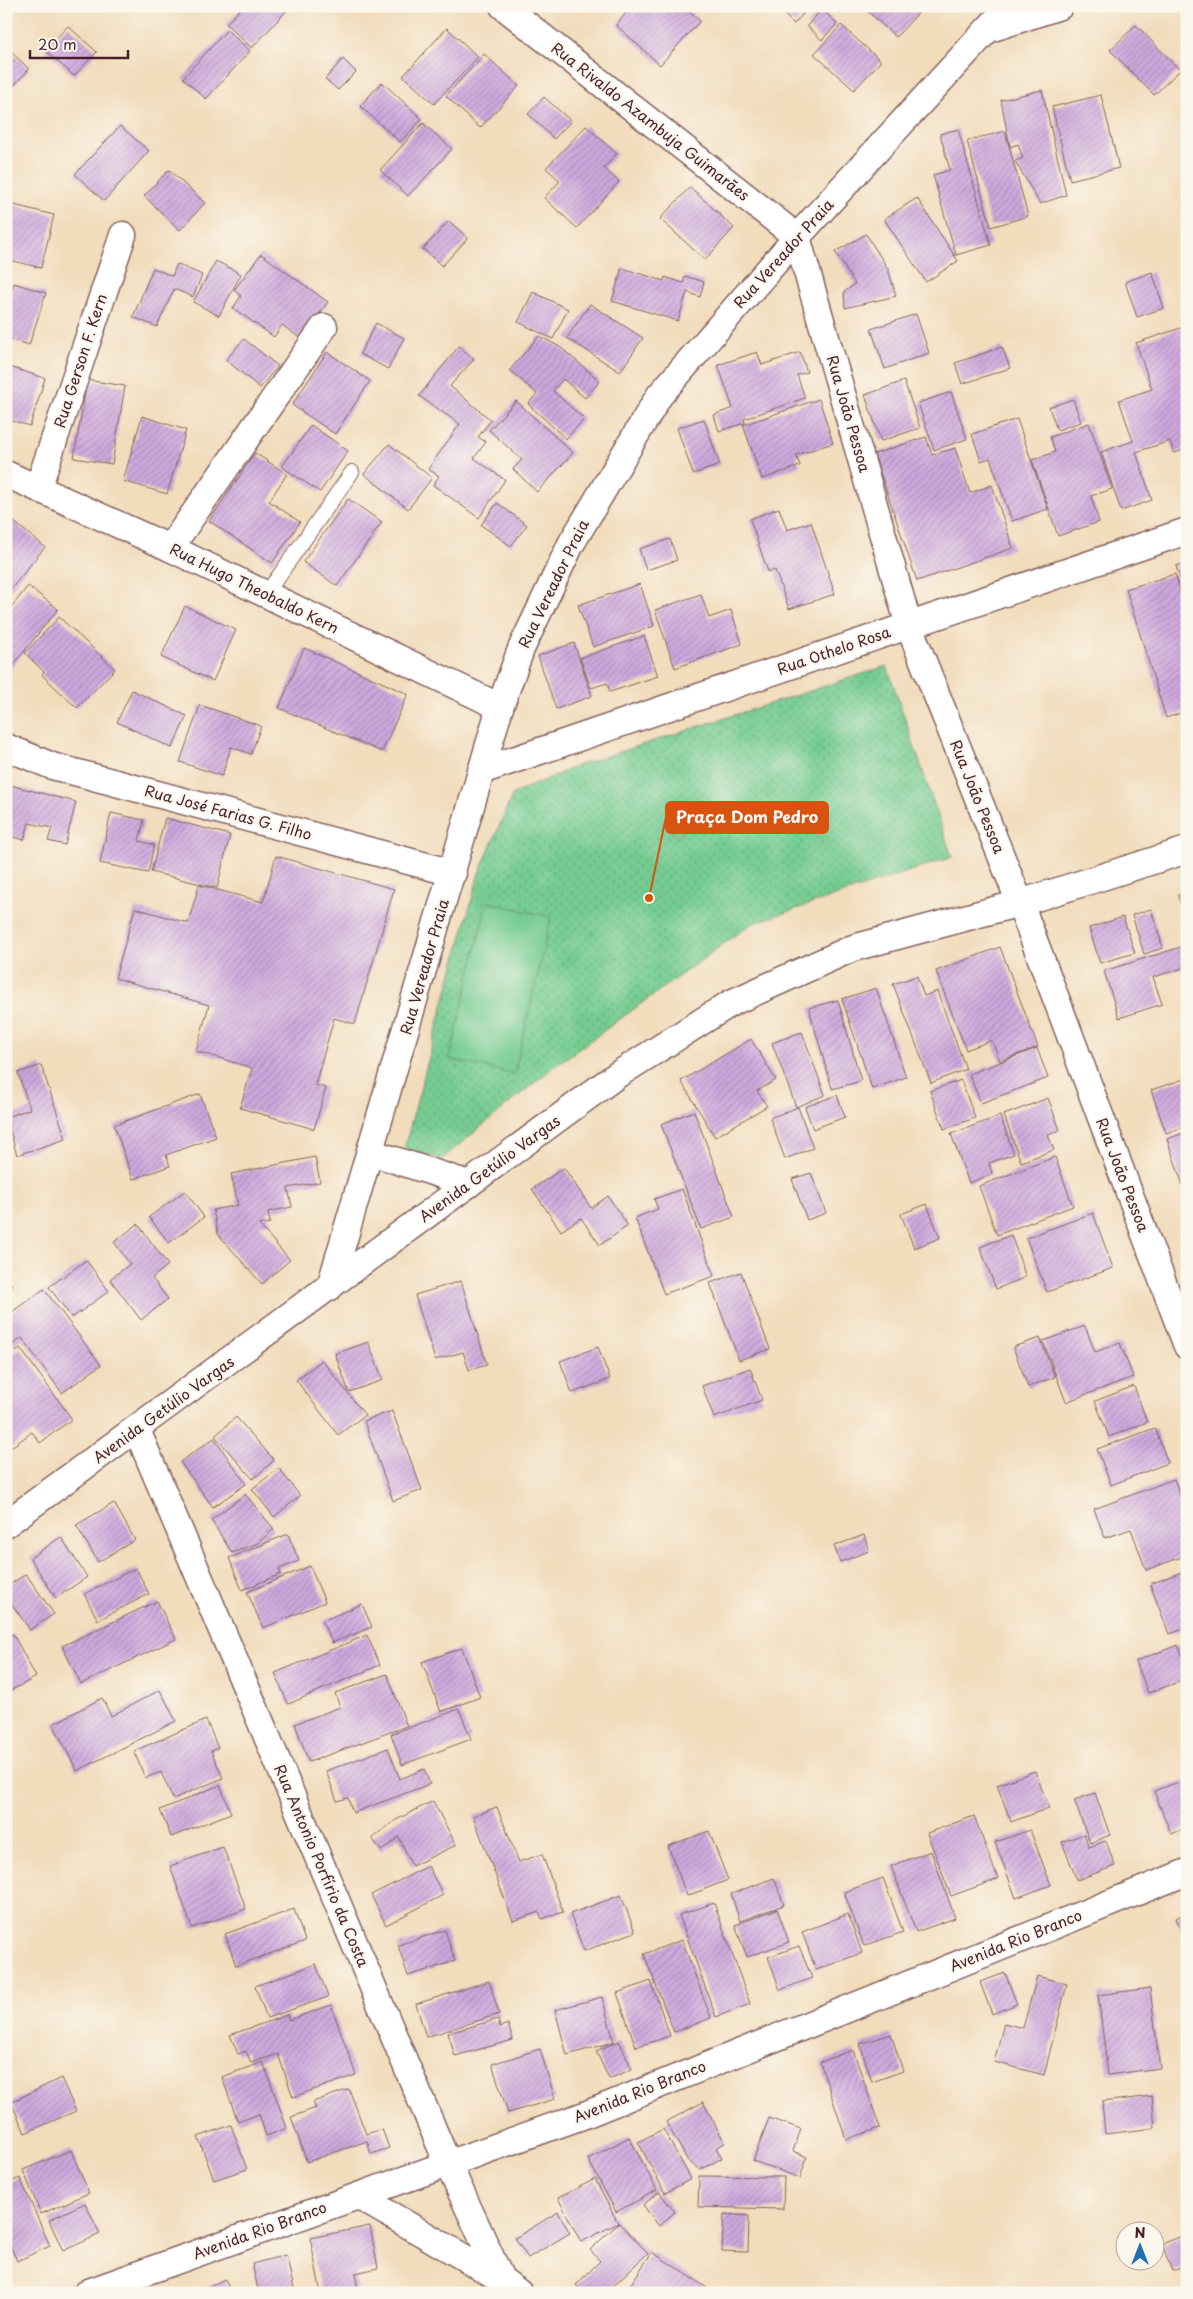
<svg xmlns="http://www.w3.org/2000/svg" width="1193" height="2299" viewBox="0 0 1193 2299" font-family="'Playpen Sans',sans-serif">
<style>
.grass{fill:url(#grass-dots);stroke:#5f765e}
.pitch{fill:#74cc91;stroke:#5f765e}
.building{fill:url(#building-hatch)}
.lines{fill:none;stroke-linecap:round;stroke-linejoin:round}
.service-casing{stroke:#84615d;stroke-width:16}
.minor-casing{stroke:#84615d;stroke-width:29}
.service{stroke:#fff;stroke-width:14}
.minor{stroke:#fff;stroke-width:26}
.labels{text-anchor:middle;stroke-width:4.5;stroke-linejoin:round;paint-order:stroke}
.street-label{font-size:15px;fill:#4a1f2b;stroke:#fbf7ec}
.leader{fill:none;stroke:#d8530f;stroke-width:2}
.callout-dot{fill:#d8530f;stroke:#fbf7ec;stroke-width:2}
.callout{fill:#d8530f;stroke:#d8530f;stroke-width:2}
.callout-label{font-size:16px;text-anchor:middle;font-weight:bold;fill:#fff}
</style>
<defs>
<pattern id="grass-dots" width="8" height="8" patternUnits="userSpaceOnUse" patternTransform="scale(1.25)"><rect width="8" height="8" fill="#74cc91"/><path d="M2 2h.1M6 6h.1" fill="none" stroke="#61a577" stroke-width="1.8" stroke-linecap="round"/></pattern>
<pattern id="building-hatch" width="6" height="6" patternUnits="userSpaceOnUse" patternTransform="scale(1.25)"><rect width="6" height="6" fill="#cea8de"/><path d="M-1 1l2-2M0 6l6-6M5 7l2-2" fill="none" stroke="#a988b4"/></pattern>
</defs>
<rect width="100%" height="100%" fill="#fbf7ec"/>
<filter id="ink" filterUnits="userSpaceOnUse"><feTurbulence type="fractalNoise" baseFrequency=".02" numOctaves="2"/><feDisplacementMap in="SourceGraphic" scale="10" xChannelSelector="R" yChannelSelector="G"/><feConvolveMatrix kernelMatrix="1 2 1 2 8 2 1 2 1" color-interpolation-filters="sRGB"/></filter>
<filter id="wash" filterUnits="userSpaceOnUse"><feTurbulence type="fractalNoise" baseFrequency=".0096" numOctaves="4" result="noise"/><feDisplacementMap in="SourceGraphic" scale="20" xChannelSelector="R" yChannelSelector="G"/><feGaussianBlur stdDeviation="1.12" result="paint"/><feColorMatrix in="noise" values="0 0 0 0 0 0 0 0 0 0 0 0 0 0 0 0 0 1.4 0 .05"/><feComposite in="paint" operator="in"/></filter>
<g filter="url(#wash)">
<rect width="100%" height="100%" fill="#f1dcbb"/>
<path class="grass" d="M887,666L952,857L751,924L551,1069L442,1159L404,1149L479,873L513,794L579,765Z"/>
<path class="pitch" d="M487,902L551,917L514,1074L450,1059Z"/>
<g id="blocks">
<g class="building">
<path d="M243,6H291L252,48L226,24Z"/>
<path d="M632,6H688L686,8L700,21L660,65L616,25Z"/>
<path d="M775,6H810L794,24Z"/>
<path d="M862,6H925L896,37Z"/>
<path d="M822,9L837,24L822,40L807,26Z"/>
<path d="M841,25L881,61L854,90L814,54Z"/>
<path d="M1136,25L1180,70L1154,95L1110,50Z"/>
<path d="M68,26L97,52L74,76L45,50Z"/>
<path d="M447,28L478,57L434,104L403,76Z"/>
<path d="M227,30L250,51L206,99L183,78Z"/>
<path d="M6,47L29,69L6,94Z"/>
<path d="M484,54L519,86L480,128L446,96Z"/>
<path d="M343,59L356,72L338,90L325,79Z"/>
<path d="M382,82L422,119L400,142L360,106Z"/>
<path d="M1042,90L1066,195L1040,204L1015,161L1023,158L1018,144L1010,147L1001,100Z"/>
<path d="M1101,95L1119,168L1070,180L1052,107Z"/>
<path d="M544,97L571,121L554,139L528,114Z"/>
<path d="M423,123L452,149L408,196L380,170Z"/>
<path d="M120,126L149,151L104,201L75,174Z"/>
<path d="M586,126L617,154L604,168L619,182L577,228L544,198L560,181L546,168Z"/>
<path d="M958,129L991,245L956,255L933,175L950,170L940,134Z"/>
<path d="M1005,131L1028,216L991,227L967,141Z"/>
<path d="M169,170L205,203L180,230L144,196Z"/>
<path d="M690,187L734,228L705,260L660,219Z"/>
<path d="M917,198L958,261L926,282L884,219Z"/>
<path d="M6,203L54,215L41,268L6,259Z"/>
<path d="M449,221L468,238L442,266L423,249Z"/>
<path d="M866,234L888,269L896,296L845,308L844,292L855,284L835,252Z"/>
<path d="M261,254L328,302L301,339L282,325L274,337L233,308L241,296L234,290Z"/>
<path d="M216,261L241,274L219,316L193,302Z"/>
<path d="M177,264L202,275L193,297L174,289L157,327L133,317L153,268L172,276Z"/>
<path d="M622,268L664,281L665,277L683,283L685,276L704,282L700,297L687,292L678,321L612,301Z"/>
<path d="M1152,272L1164,308L1137,317L1125,282Z"/>
<path d="M14,283L46,293L29,345L6,338V307Z"/>
<path d="M533,292L568,309L553,339L518,322Z"/>
<path d="M590,304L643,338L620,372L567,338Z"/>
<path d="M916,314L929,353L885,369L871,329Z"/>
<path d="M376,323L404,338L388,369L360,354Z"/>
<path d="M1187,326V449L1174,453L1170,441L1136,452L1152,500L1121,511L1101,452L1133,441L1119,400L1152,389L1136,343Z"/>
<path d="M539,336L560,347L600,381L585,398L563,379L553,391L584,419L566,439L528,404L537,394L510,370Z"/>
<path d="M244,339L278,366L260,388L226,360Z"/>
<path d="M459,346L474,359L450,386L491,420L478,437L486,442L474,458L505,480L479,518L433,485L439,476L428,469L460,424L419,396Z"/>
<path d="M1002,347L1010,368L962,384L955,363Z"/>
<path d="M327,352L370,381L335,434L292,405Z"/>
<path d="M757,352L762,365L800,352L807,372L797,375L805,398L744,419L745,423L719,431L714,415L733,408L718,365Z"/>
<path d="M6,366L45,378L30,426L6,419Z"/>
<path d="M87,380L125,386L112,464L74,458Z"/>
<path d="M904,381L920,428L881,441L865,395Z"/>
<path d="M951,392L967,439L934,450L918,403Z"/>
<path d="M819,399L833,443L796,455L800,466L762,479L743,425Z"/>
<path d="M1073,399L1081,422L1057,430L1049,407Z"/>
<path d="M516,401L573,453L537,492L513,469L522,460L489,430Z"/>
<path d="M142,416L186,430L167,494L123,481Z"/>
<path d="M704,419L720,465L693,474L677,428Z"/>
<path d="M1017,419L1048,509L1012,521L990,458L981,461L972,434Z"/>
<path d="M1089,423L1112,489L1091,496L1099,522L1058,536L1032,460L1055,452L1050,437Z"/>
<path d="M311,425L348,451L320,492L282,467Z"/>
<path d="M926,437L932,455L955,448L970,493L992,485L1013,548L917,581L874,454Z"/>
<path d="M389,444L432,478L408,509L364,474Z"/>
<path d="M255,453L287,474L269,501L300,522L272,563L209,521Z"/>
<path d="M348,499L382,522L337,586L303,562Z"/>
<path d="M497,503L527,525L511,546L481,525Z"/>
<path d="M779,508L787,530L811,522L835,594L789,609L775,570L768,572L750,519Z"/>
<path d="M13,521L45,547L6,595V530Z"/>
<path d="M670,539L677,560L646,570L639,549Z"/>
<path d="M1187,562V597H1186L1176,566Z"/>
<path d="M1175,574L1187,611V711L1166,718L1126,589Z"/>
<path d="M640,584L654,626L593,647L578,605Z"/>
<path d="M28,586L58,609L6,674V614Z"/>
<path d="M701,594L709,618L731,610L742,644L675,668L655,610Z"/>
<path d="M185,606L236,630L213,681L161,657Z"/>
<path d="M59,617L115,669L77,708L42,675L44,672L25,653Z"/>
<path d="M644,636L658,676L610,692L607,683L591,688L580,658Z"/>
<path d="M574,643L592,696L556,709L538,656Z"/>
<path d="M304,648L408,694L382,752L279,708Z"/>
<path d="M132,690L187,716L172,748L117,722Z"/>
<path d="M200,705L261,726L251,754L231,747L222,776L180,762Z"/>
<path d="M6,784L76,802L65,845L48,841L52,828L29,823L24,840L6,835Z"/>
<path d="M111,813L144,820L139,841L154,845L148,873L100,863Z"/>
<path d="M165,818L230,835L217,888L151,872Z"/>
<path d="M276,856L394,889L355,1024L334,1018L315,1085L326,1088L314,1129L240,1108L252,1068L196,1051L209,1005L115,978L135,908L188,923L199,885L263,902Z"/>
<path d="M1187,892V922H1186L1178,895Z"/>
<path d="M1151,909L1163,948L1144,954L1132,915Z"/>
<path d="M1123,917L1135,953L1100,963L1089,928Z"/>
<path d="M1000,947L1038,1047L1000,1061L992,1040L966,1050L936,971Z"/>
<path d="M1181,947L1187,967L1153,977L1162,1004L1119,1018L1104,971Z"/>
<path d="M917,976L924,996L937,991L966,1069L931,1083L893,984Z"/>
<path d="M876,988L906,1077L872,1089L842,999Z"/>
<path d="M838,1000L861,1081L832,1089L809,1008Z"/>
<path d="M802,1032L825,1095L796,1107L772,1043Z"/>
<path d="M751,1039L776,1080L757,1091L767,1106L715,1137L681,1081Z"/>
<path d="M1037,1048L1048,1078L981,1103L969,1074Z"/>
<path d="M41,1065L66,1139L17,1155L6,1117L30,1109L18,1073Z"/>
<path d="M1187,1078V1126L1166,1133L1151,1090Z"/>
<path d="M961,1080L975,1118L944,1129L930,1091Z"/>
<path d="M200,1094L216,1137L166,1155L170,1166L133,1179L114,1125Z"/>
<path d="M837,1095L845,1117L813,1129L805,1107Z"/>
<path d="M1048,1098L1060,1130L1048,1135L1054,1150L1021,1162L1004,1115Z"/>
<path d="M798,1107L813,1148L785,1159L770,1118Z"/>
<path d="M694,1111L734,1217L701,1229L661,1124Z"/>
<path d="M1000,1116L1014,1154L989,1163L992,1174L969,1183L951,1134Z"/>
<path d="M1187,1132V1190L1185,1191L1167,1139Z"/>
<path d="M315,1157L320,1182L288,1188L292,1207L268,1212L270,1223L259,1225L290,1260L262,1284L218,1234L213,1210L238,1205L231,1174Z"/>
<path d="M1055,1157L1073,1206L997,1235L979,1186Z"/>
<path d="M564,1168L591,1208L608,1196L628,1226L600,1245L581,1218L561,1231L532,1189Z"/>
<path d="M811,1173L826,1213L807,1220L792,1179Z"/>
<path d="M682,1189L714,1276L664,1294L635,1218L658,1209L654,1199Z"/>
<path d="M185,1191L204,1217L169,1243L149,1217Z"/>
<path d="M927,1204L940,1238L914,1248L901,1214Z"/>
<path d="M1093,1213L1113,1268L1047,1292L1026,1238Z"/>
<path d="M138,1224L168,1265L152,1278L168,1299L141,1320L110,1279L130,1264L114,1242Z"/>
<path d="M1011,1235L1026,1277L996,1289L980,1247Z"/>
<path d="M86,1260L109,1291L72,1318L49,1287Z"/>
<path d="M741,1272L770,1349L739,1360L710,1283Z"/>
<path d="M6,1277L13,1286L6,1292Z"/>
<path d="M461,1281L487,1365L469,1370L463,1352L435,1360L415,1295Z"/>
<path d="M44,1289L101,1365L62,1393L22,1338L6,1349V1316Z"/>
<path d="M1085,1326L1095,1352L1120,1343L1133,1377L1066,1402L1043,1341Z"/>
<path d="M1040,1338L1055,1377L1028,1387L1013,1347Z"/>
<path d="M368,1342L383,1380L349,1392L335,1354Z"/>
<path d="M598,1347L610,1379L572,1393L560,1361Z"/>
<path d="M20,1348L72,1419L40,1443L32,1432L6,1451V1358Z"/>
<path d="M322,1360L365,1415L338,1435L296,1380Z"/>
<path d="M750,1368L762,1400L714,1418L702,1386Z"/>
<path d="M1134,1386L1147,1422L1109,1437L1095,1401Z"/>
<path d="M392,1411L422,1490L393,1501L364,1421Z"/>
<path d="M236,1417L274,1460L253,1479L215,1436Z"/>
<path d="M1155,1428L1168,1463L1111,1485L1097,1449Z"/>
<path d="M214,1438L246,1484L213,1507L180,1462Z"/>
<path d="M279,1468L300,1496L274,1517L252,1489Z"/>
<path d="M1174,1479L1187,1514V1555L1146,1570L1131,1529L1105,1538L1094,1509Z"/>
<path d="M245,1494L274,1529L258,1543L232,1553L211,1520Z"/>
<path d="M114,1503L135,1540L98,1562L76,1525Z"/>
<path d="M288,1534L299,1561L279,1569L281,1574L242,1590L229,1558Z"/>
<path d="M864,1535L869,1551L840,1562L834,1546Z"/>
<path d="M61,1537L87,1577L56,1598L30,1558Z"/>
<path d="M310,1566L325,1602L263,1628L247,1592Z"/>
<path d="M136,1568L149,1594L98,1620L84,1594Z"/>
<path d="M1187,1570V1628L1169,1634L1150,1584Z"/>
<path d="M26,1574L54,1614L30,1630L6,1596V1587Z"/>
<path d="M157,1601L176,1639L81,1684L62,1646Z"/>
<path d="M362,1604L372,1627L332,1643L322,1621Z"/>
<path d="M13,1634L36,1677L6,1693V1637Z"/>
<path d="M367,1635L380,1665L288,1704L275,1673Z"/>
<path d="M1178,1645L1187,1669V1679L1148,1693L1136,1661Z"/>
<path d="M462,1648L480,1697L441,1712L422,1662Z"/>
<path d="M387,1674L407,1726L309,1762L295,1724L340,1707L335,1693Z"/>
<path d="M160,1690L176,1721L77,1771L53,1724L102,1698L111,1716Z"/>
<path d="M459,1709L471,1739L402,1765L391,1734Z"/>
<path d="M206,1720L218,1748L211,1751L223,1778L173,1799L161,1772L145,1778L134,1751Z"/>
<path d="M388,1748L400,1779L424,1769L430,1784L353,1813L348,1798L337,1801L326,1771Z"/>
<path d="M1035,1771L1049,1808L1011,1822L997,1785Z"/>
<path d="M1184,1780L1187,1787V1828L1171,1834L1154,1791Z"/>
<path d="M220,1785L231,1813L171,1837L160,1810Z"/>
<path d="M1095,1793L1110,1835L1090,1843L1074,1800Z"/>
<path d="M433,1801L456,1845L412,1866L399,1837L381,1851L372,1838L396,1820Z"/>
<path d="M497,1807L519,1862L542,1854L563,1912L542,1919L539,1912L513,1921L473,1816Z"/>
<path d="M974,1816L998,1879L951,1896L927,1833Z"/>
<path d="M1030,1830L1051,1885L1016,1898L995,1842Z"/>
<path d="M709,1831L728,1880L687,1896L668,1846Z"/>
<path d="M1084,1834L1089,1847L1106,1841L1115,1866L1077,1880L1062,1842Z"/>
<path d="M223,1847L246,1909L192,1928L170,1866Z"/>
<path d="M931,1851L955,1918L916,1932L891,1866Z"/>
<path d="M428,1866L443,1895L386,1925L371,1895Z"/>
<path d="M774,1878L784,1905L740,1921L731,1894Z"/>
<path d="M883,1878L903,1932L864,1946L844,1892Z"/>
<path d="M621,1895L635,1932L584,1951L570,1914Z"/>
<path d="M714,1903L750,2004L716,2017L679,1915Z"/>
<path d="M294,1909L305,1941L236,1966L225,1934Z"/>
<path d="M777,1909L789,1942L747,1957L735,1925Z"/>
<path d="M1187,1913V1947L1176,1918Z"/>
<path d="M848,1914L862,1953L816,1970L802,1932Z"/>
<path d="M445,1930L455,1961L408,1976L398,1945Z"/>
<path d="M682,1940L711,2018L674,2032L644,1954Z"/>
<path d="M799,1946L812,1978L780,1990L768,1957Z"/>
<path d="M316,1964L328,1997L267,2018L255,1986Z"/>
<path d="M1005,1973L1017,2004L992,2014L980,1982Z"/>
<path d="M1037,1976L1067,1984L1044,2075L994,2062L1004,2023L1023,2028Z"/>
<path d="M489,1981L499,2014L426,2037L416,2004Z"/>
<path d="M651,1981L670,2036L636,2047L617,1993Z"/>
<path d="M1150,1988L1160,2068L1108,2075L1098,1995Z"/>
<path d="M602,1997L614,2042L567,2055L555,2010Z"/>
<path d="M331,2005L356,2075L293,2097L278,2054L251,2063L246,2051L238,2054L230,2035L287,2015L289,2020Z"/>
<path d="M498,2019L500,2027L508,2024L513,2040L455,2056L448,2033Z"/>
<path d="M891,2034L903,2071L872,2082L860,2044Z"/>
<path d="M619,2041L632,2069L609,2079L596,2051Z"/>
<path d="M540,2049L555,2099L508,2113L492,2064Z"/>
<path d="M853,2050L880,2128L846,2139L820,2062Z"/>
<path d="M263,2062L287,2128L266,2136L259,2114L238,2122L222,2077Z"/>
<path d="M61,2078L76,2111L25,2133L11,2102Z"/>
<path d="M349,2089L366,2134L382,2129L389,2148L371,2154L367,2141L307,2162L291,2117L316,2108L313,2102Z"/>
<path d="M1152,2096L1155,2128L1105,2134L1102,2102Z"/>
<path d="M703,2102L725,2143L716,2148L722,2158L700,2170L688,2161L666,2122Z"/>
<path d="M769,2118L801,2129L793,2151L807,2157L800,2178L753,2161Z"/>
<path d="M231,2125L247,2169L214,2180L198,2137Z"/>
<path d="M663,2129L691,2179L665,2193L638,2142Z"/>
<path d="M629,2137L657,2190L616,2212L588,2159Z"/>
<path d="M71,2150L89,2193L41,2214L23,2170Z"/>
<path d="M699,2176L784,2177L783,2209L698,2207Z"/>
<path d="M20,2178L50,2246L17,2261L6,2236V2184Z"/>
<path d="M595,2179L618,2223L581,2242L558,2198Z"/>
<path d="M659,2192L675,2212L659,2226L643,2205Z"/>
<path d="M85,2203L100,2234L63,2251L49,2220Z"/>
<path d="M558,2212L570,2233L528,2258L515,2238Z"/>
<path d="M724,2214L749,2216L748,2252L722,2251Z"/>
<path d="M619,2223L648,2253L605,2293H583L576,2285L600,2261L590,2250Z"/>
<path d="M370,2226L378,2268L355,2273L358,2289L339,2293H321L310,2238Z"/>
<path d="M1187,2234V2266L1172,2271L1162,2244Z"/>
<path d="M652,2252L697,2281L714,2293H625Z"/>
<path d="M286,2255L295,2293H259L252,2264Z"/>
<path d="M225,2279L231,2293H194Z"/>
</g>
</g>
</g>
<g filter="url(#ink)">
<use href="#blocks" fill-opacity="0" stroke="#84615d" stroke-width="1"/>
<g class="lines">
<g class="service-casing">
<path id="service" d="M266,594L352,472"/>
</g>
<g class="minor-casing">
<g id="minor">
<path d="M503,6L797,237"/>
<path d="M990,29L1060,6"/>
<path d="M797,237L909,626L1020,903L1187,1346"/>
<path d="M6,474L170,548L500,707"/>
<path d="M38,488L123,235"/>
<path d="M170,548L324,327"/>
<path d="M6,747L52,766L453,873"/>
<path d="M481,771L1187,531"/>
<path d="M370,1152L469,1184"/>
<path d="M330,1287L500,707L521,649L571,544L659,396L797,237L1009,6"/>
<path d="M137,1430L448,2164L501,2279L519,2293"/>
<path d="M6,1524L617,1075L731,1003L853,948L1020,903L1187,850"/>
<path d="M358,2196L501,2279"/>
<path d="M86,2293L582,2116L1187,1872"/>
</g>
</g>
<use href="#service" class="service"/>
<use href="#minor" class="minor"/>
</g>
</g>
<g class="labels">
<g class="street-label">
<text transform="translate(650 122) rotate(38)" y="5">Rua Rivaldo Azambuja Guimarães</text>
<text transform="translate(784 254) rotate(-48)" y="5">Rua Vereador Praia</text>
<text transform="translate(81 361) rotate(-72)" y="5">Rua Gerson F. Kern</text>
<text transform="translate(848 414) rotate(74)" y="5">Rua João Pessoa</text>
<text transform="translate(554 584) rotate(-64)" y="5">Rua Vereador Praia</text>
<text transform="translate(254 589) rotate(26)" y="5">Rua Hugo Theobaldo Kern</text>
<text transform="translate(834 651) rotate(-19)" y="5">Rua Othelo Rosa</text>
<text transform="translate(977 797) rotate(68)" y="5">Rua João Pessoa</text>
<text transform="translate(228 813) rotate(15)" y="5">Rua José Farias G. Filho</text>
<text transform="translate(425 967) rotate(-74)" y="5">Rua Vereador Praia</text>
<text transform="translate(490 1169) rotate(-36)" y="5">Avenida Getúlio Vargas</text>
<text transform="translate(1122 1175) rotate(69)" y="5">Rua João Pessoa</text>
<text transform="translate(164 1410) rotate(-36)" y="5">Avenida Getúlio Vargas</text>
<text transform="translate(321 1866) rotate(67)" y="5">Rua Antonio Porfírio da Costa</text>
<text transform="translate(1016 1941) rotate(-22)" y="5">Avenida Rio Branco</text>
<text transform="translate(640 2092) rotate(-22)" y="5">Avenida Rio Branco</text>
<text transform="translate(260 2231) rotate(-20)" y="5">Avenida Rio Branco</text>
</g>
</g>
<path class="leader" d="M649 898L666 817"/>
<circle class="callout-dot" cx="649" cy="898" r="5"/>
<rect class="callout" x="666" y="802" width="162" height="31" rx="5"/>
<g class="callout-label">
<text x="747" y="823">Praça Dom Pedro</text>
</g>
<rect width="1193" height="2299" fill="none" stroke="#fbf7ec" stroke-width="25"/>
<g transform="translate(1140 2246)"><circle r="24" fill="#fbf7ec" stroke="#b4a19f"/>
<path d="M0-4L9 19L0 12L-9 19Z" fill="#1f6fb2"/>
<text y="-8" font-size="14" font-weight="bold" text-anchor="middle" fill="#4a1f2b">N</text>
</g>
<path d="M30 50v8h98v-8" fill="none" stroke="#4a1f2b" stroke-width="2.5"/>
<text x="38" y="50" font-size="15" fill="#4a1f2b" stroke="#fbf7ec" stroke-width="4" paint-order="stroke">20 m</text>
</svg>
